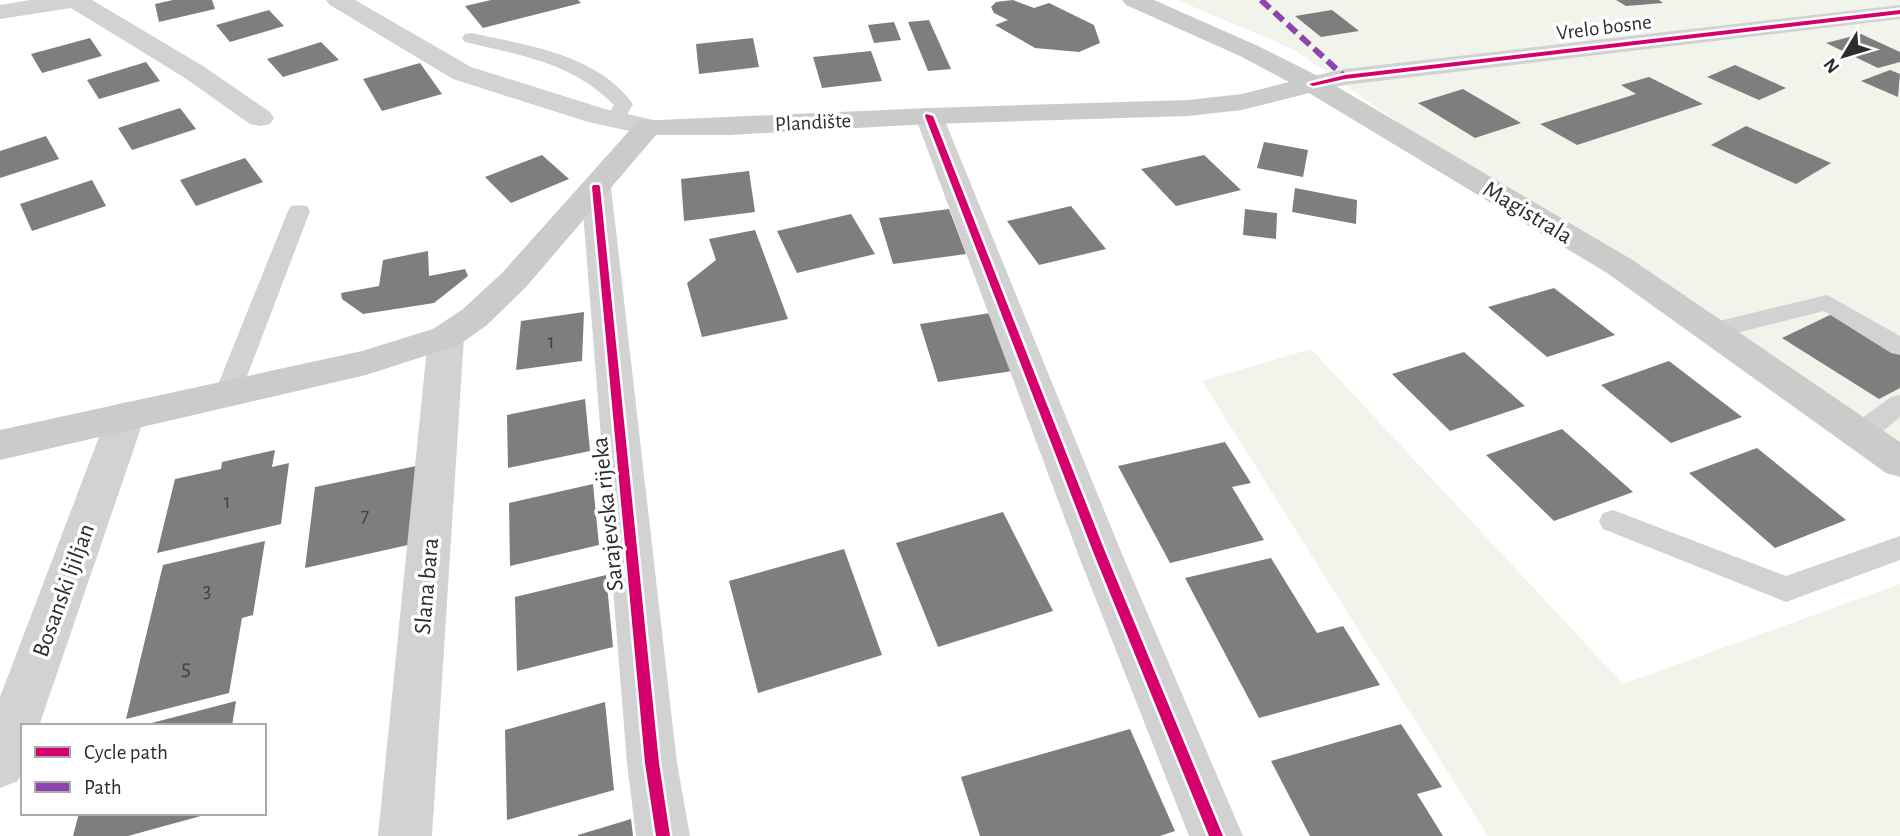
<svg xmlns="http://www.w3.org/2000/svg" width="1900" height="836" viewBox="0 0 1900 836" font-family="'Alegreya Sans',sans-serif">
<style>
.green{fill:#f0f4eb}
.building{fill:#7e7e7e}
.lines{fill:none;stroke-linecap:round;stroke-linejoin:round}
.service{fill:#d2d2d2;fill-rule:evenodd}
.minor{fill:#d2d2d2;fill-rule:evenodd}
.secondary{fill:#cbcbcb;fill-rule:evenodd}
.quiet{stroke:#8e44ad;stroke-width:6;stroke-dasharray:12 6;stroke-linecap:butt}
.cycleway-casing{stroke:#fff;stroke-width:5}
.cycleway{fill:#d6006c;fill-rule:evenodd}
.labels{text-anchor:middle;stroke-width:7;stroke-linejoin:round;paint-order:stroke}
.far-street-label{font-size:21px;fill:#2d2d2d;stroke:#fff}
.number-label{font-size:21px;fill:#414141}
.street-label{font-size:24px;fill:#2d2d2d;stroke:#fff}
.near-number-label{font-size:24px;fill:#414141}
</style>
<rect width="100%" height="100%" fill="#fff"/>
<g class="green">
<path d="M1177,0H1900V476L1295,50Z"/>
<path d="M1311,349L1623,684L1900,584V836H1488L1202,381Z"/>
</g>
<g class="building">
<path d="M173,0H212L215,9L159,22L155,4Z"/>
<path d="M491,0H578L581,3L483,28L465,6Z"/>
<path d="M1013,0L1034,8L1049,3L1094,25L1100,43L1079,52L1035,48L995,25L1008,20L994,13L991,7L996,2Z"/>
<path d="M1616,0H1659L1663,3L1626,6Z"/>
<path d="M269,10L284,26L230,42L216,25Z"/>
<path d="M1332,10L1359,31L1321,37L1295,16Z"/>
<path d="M929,20L951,69L928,71L908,22Z"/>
<path d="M894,22L901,40L874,43L868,25Z"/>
<path d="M1861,34L1900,52V62L1878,68L1826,43Z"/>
<path d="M90,38L102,56L42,73L31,54Z"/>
<path d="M753,38L759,67L699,74L696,44Z"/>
<path d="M321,42L339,60L283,77L267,59Z"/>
<path d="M871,51L882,81L822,88L813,57Z"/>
<path d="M146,62L160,81L99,99L87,80Z"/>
<path d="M420,63L442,94L382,111L363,79Z"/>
<path d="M1735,65L1786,88L1759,100L1707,77Z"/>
<path d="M1890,70L1900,74L1898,97L1861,81Z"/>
<path d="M1649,77L1703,104L1577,145L1540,124L1636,94L1621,85Z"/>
<path d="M1463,89L1521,123L1475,138L1418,103Z"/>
<path d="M180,108L196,129L132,150L118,128Z"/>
<path d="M1746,126L1831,163L1796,184L1711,145Z"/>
<path d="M46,136L59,159L0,178V151Z"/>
<path d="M1264,142L1308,150L1303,177L1257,168Z"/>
<path d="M542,155L569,179L511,203L485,177Z"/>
<path d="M1204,155L1241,190L1176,206L1141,169Z"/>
<path d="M245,158L263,182L196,206L180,180Z"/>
<path d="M749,171L755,212L684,221L681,179Z"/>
<path d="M92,180L106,206L32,231L20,204Z"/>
<path d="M1295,188L1357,200L1356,224L1292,212Z"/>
<path d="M1071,206L1106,249L1039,265L1007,221Z"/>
<path d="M949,209L966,254L893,264L879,218Z"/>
<path d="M1245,209L1277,213L1276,239L1243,235Z"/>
<path d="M851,214L875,254L797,273L777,231Z"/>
<path d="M755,230L788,319L702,337L687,283L716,260L709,239Z"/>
<path d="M428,251L429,276L465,269L468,276L434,303L363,314L342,299L341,293L379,286L383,260Z"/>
<path d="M1554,288L1615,335L1547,357L1488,307Z"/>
<path d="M584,312L582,361L516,370L521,321Z"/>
<path d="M997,312L1020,370L938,382L920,324Z"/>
<path d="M1832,314L1900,354V388L1879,399L1782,338Z"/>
<path d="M1464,352L1525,406L1450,431L1392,374Z"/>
<path d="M1669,361L1742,417L1671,443L1601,385Z"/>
<path d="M585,399L590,451L508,468L507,415Z"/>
<path d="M1562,429L1633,492L1554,521L1486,455Z"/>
<path d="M1225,442L1251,483L1232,487L1264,540L1170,563L1118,466Z"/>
<path d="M1757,448L1846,520L1775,548L1689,473Z"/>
<path d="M275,450L272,467L289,463L281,524L157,553L175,479L221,469L222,462Z"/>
<path d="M421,465L417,543L305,568L315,487Z"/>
<path d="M593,484L599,545L510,566L509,503Z"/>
<path d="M1003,512L1053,611L938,647L896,543Z"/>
<path d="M265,541L253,615L242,618L229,693L126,719L163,565Z"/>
<path d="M844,549L882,655L758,693L729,581Z"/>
<path d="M1271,558L1317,633L1343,626L1380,685L1259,718L1185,578Z"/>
<path d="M606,575L613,647L517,671L515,597Z"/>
<path d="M236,701L232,726H144V725Z"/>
<path d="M605,702L614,790L507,820L505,730Z"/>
<path d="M1401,724L1442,787L1417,794L1443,836H1310L1271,761Z"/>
<path d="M1130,729L1175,831L1160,836H980L961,777Z"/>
<path d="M79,813H208V814L128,836H73Z"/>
<path d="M631,819L633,836H578V835Z"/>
</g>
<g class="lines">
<g class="service">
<path d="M471,33C527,45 597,54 633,104L622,124H608L605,120L614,105C573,63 520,55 465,42L462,38L465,34Z"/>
<path d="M299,205L307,206L310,211L241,392L237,398L228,401L219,398L215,392L288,211L291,206Z"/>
<path d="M1827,295L1900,336V355L1891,353L1824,311L1712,339L1703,337L1700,331L1703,325Z"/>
<path d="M1900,395V417C1885,429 1869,447 1850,441L1846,434L1850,427L1891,397Z"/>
<path d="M1613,510L1786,576L1900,536V560L1786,602L1603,529L1599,521L1603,513Z"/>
</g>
<g class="minor">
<path d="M30,0H92L203,66L270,112L274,118L270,124L260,126L250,124L185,78L71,8L0,19V5Z"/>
<path d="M326,0H355L471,67L605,109L658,121L662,127L658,133L648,135L588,122L453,79L330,5Z"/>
<path d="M1900,5V19L1345,85L1313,92L1304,90L1300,84L1304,78L1345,69Z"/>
<path d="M929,108L939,110L943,116L1122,554L1243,836H1189L1078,554L915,116L919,110Z"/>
<path d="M596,178L607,181L611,187L677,763L690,836H636L627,763L581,187L585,181Z"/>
<path d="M446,325L459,329L464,337L432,836H378L428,337L433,329Z"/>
<path d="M126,402L140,406L145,416L39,726H23V770L18,781L0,788V697L107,416L112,406Z"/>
</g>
<path class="secondary" d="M1122,0H1154L1258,46L1322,78L1631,259L1900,442V477L1886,473L1607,273L1309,93L1242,110L1188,116L929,124L729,135H656L526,287L487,325L459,345L366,375L0,460V430L362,351L433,329L463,309L502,273L638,121L929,108L1188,100L1242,94L1289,82L1240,56L1126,5Z"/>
<path class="quiet" d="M1261,0L1345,77"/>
<g class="cycleway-casing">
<g id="cycleway">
<path d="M1900,10V14L1345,79L1313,86L1309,84L1345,75Z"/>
<path d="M926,114L933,116L1106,554L1223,836H1209L1094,554L925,116Z"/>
<path d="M593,185H599L600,187L659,763L670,836H656L645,763L592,187Z"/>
</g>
</g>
<use href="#cycleway" class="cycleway"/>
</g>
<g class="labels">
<g class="far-street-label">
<text transform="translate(1604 27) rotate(-7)" y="7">Vrelo bosne</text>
<text transform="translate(813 122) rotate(-3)" y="7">Plandište</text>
</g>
<g class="number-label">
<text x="551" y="348">1</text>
<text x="227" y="508">1</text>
<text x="365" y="522">7</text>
<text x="207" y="597">3</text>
</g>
<g class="street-label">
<text transform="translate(1528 212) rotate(31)" y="8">Magistrala</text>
<text transform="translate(607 514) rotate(-96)" y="8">Sarajevska rijeka</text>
<text transform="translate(426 586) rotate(-85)" y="8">Slana bara</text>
<text transform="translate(63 590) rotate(-70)" y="8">Bosanski ljiljan</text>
</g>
<g class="near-number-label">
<text x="186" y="675">5</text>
</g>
</g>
<rect x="21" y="724" width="245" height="91" fill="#ffffff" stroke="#ababab" stroke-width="2"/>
<rect x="35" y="747" width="35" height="10" fill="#d6006c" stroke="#ababab" stroke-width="2"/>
<text x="84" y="759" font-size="21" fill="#2d2d2d">Cycle path</text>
<rect x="35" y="782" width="35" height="10" fill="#8e44ad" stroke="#ababab" stroke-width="2"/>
<text x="84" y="794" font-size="21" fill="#2d2d2d">Path</text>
<g transform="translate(1844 56) rotate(232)" stroke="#ffffff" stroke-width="5" paint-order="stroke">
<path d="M0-5L12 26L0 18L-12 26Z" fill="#2d2d2d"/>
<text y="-10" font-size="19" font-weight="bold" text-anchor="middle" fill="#2d2d2d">N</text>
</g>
</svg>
